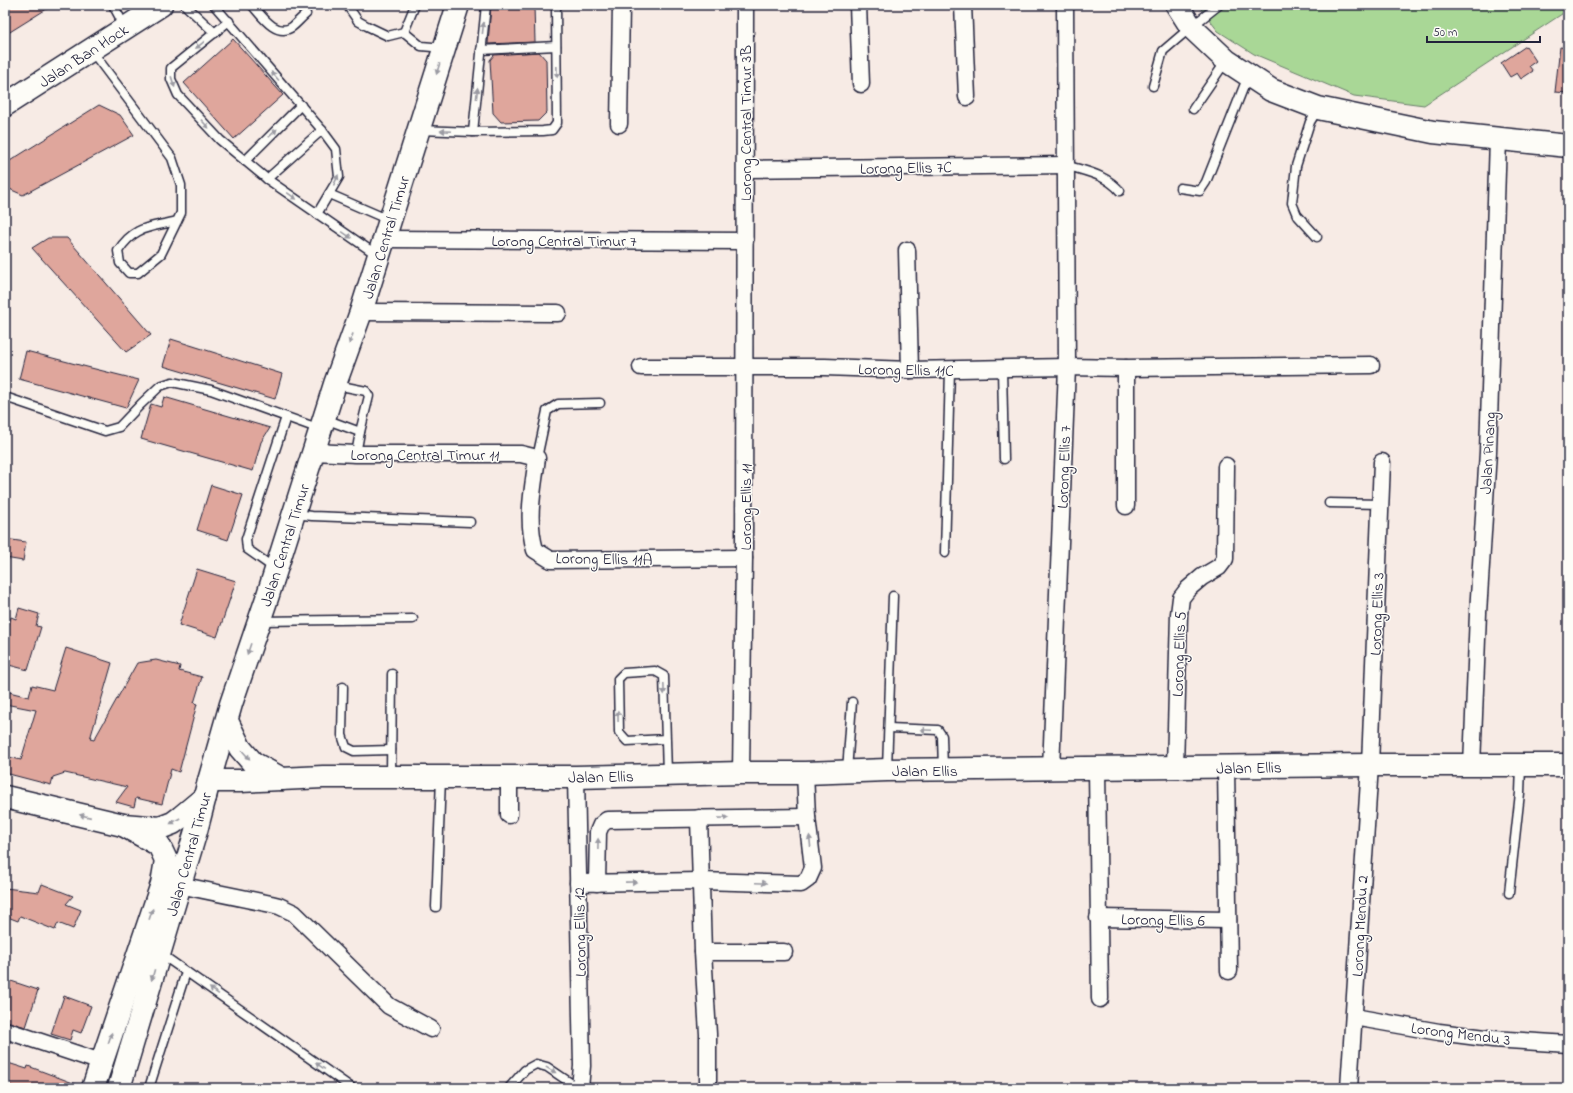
<svg xmlns="http://www.w3.org/2000/svg" width="1573" height="1093" viewBox="0 0 1573 1093" font-family="'Indie Flower',sans-serif">
<style>
.green{fill:#a9d796;stroke:#667c68}
.building{fill:#dfa69c;stroke:#22223b}
.lines{fill:none;stroke-linecap:round;stroke-linejoin:round}
.lane-casing{stroke:#22223b;stroke-width:11}
.street-casing{stroke:#22223b;stroke-width:19}
.secondary-casing{stroke:#22223b;stroke-width:25}
.lane{stroke:#fdfcf7;stroke-width:8}
.street{stroke:#fdfcf7;stroke-width:16}
.secondary{stroke:#fdfcf7;stroke-width:22}
.oneway{fill:#9a9aa2}
.labels{text-anchor:middle;stroke-width:3;stroke-linejoin:round;paint-order:stroke}
.street-label{font-size:16px;fill:#22223b;stroke:#fdfcf7}
</style>
<rect width="100%" height="100%" fill="#f7ebe5"/>
<filter id="ink" filterUnits="userSpaceOnUse"><feTurbulence type="fractalNoise" baseFrequency=".025" numOctaves="2"/><feDisplacementMap in="SourceGraphic" scale="8" xChannelSelector="R" yChannelSelector="G"/><feConvolveMatrix kernelMatrix="1 2 1 2 8 2 1 2 1" color-interpolation-filters="sRGB"/></filter>
<g filter="url(#ink)">
<path class="green" d="M1198,5H1568V10L1424,105L1354,96L1254,54L1218,31Z"/>
<g class="building">
<path d="M13,5H53L5,35V10Z"/>
<path d="M491,5L534,6L535,42L488,44Z"/>
<path d="M233,39L283,95L234,139L184,83Z"/>
<path d="M1526,46L1536,61L1529,66L1533,71L1521,79L1517,73L1510,77L1501,63Z"/>
<path d="M1560,47L1568,48V93L1555,92Z"/>
<path d="M539,52L546,60L547,112L538,121L501,122L493,113L490,60L494,55Z"/>
<path d="M99,105L120,115L134,135L23,195L5,187V164Z"/>
<path d="M48,238H67L151,335L126,352L32,248Z"/>
<path d="M171,339L282,374L275,399L163,366Z"/>
<path d="M26,351L87,367L139,380L126,408L19,379Z"/>
<path d="M164,397L270,428L261,442L253,471L141,439L151,404L161,407Z"/>
<path d="M211,485L243,495L228,540L197,530Z"/>
<path d="M5,539L26,542L23,561L5,558Z"/>
<path d="M197,569L236,581L217,637L179,625Z"/>
<path d="M19,608L39,614L36,626L41,627L28,670L5,664V638L11,617L16,619Z"/>
<path d="M66,648L112,663L90,739L94,740L137,663L156,660L180,666L179,671L202,677L194,703L197,704L179,772L171,769L162,804L136,798L134,807L116,802L127,787L65,773L53,777L51,785L5,773V756L21,760L36,710L5,704V691L29,697L32,685L53,690Z"/>
<path d="M42,884L73,896L66,904L81,910L73,929L58,923L55,930L20,916L18,921L5,916V888L39,892Z"/>
<path d="M5,979L38,990L26,1027L5,1021Z"/>
<path d="M64,996L91,1006L81,1033L73,1030L70,1040L51,1034Z"/>
<path d="M5,1062L27,1069L28,1066L81,1086V1088H19L5,1084Z"/>
</g>
<g class="lines">
<g class="lane-casing">
<g id="lane">
<path d="M113,5L125,27"/>
<path d="M185,5L215,33"/>
<path d="M214,5L322,130L336,149L339,177L317,214"/>
<path d="M252,5C261,15 276,38 292,27C297,23 301,18 306,14"/>
<path d="M347,5L358,21L367,26L388,36L404,32"/>
<path d="M229,21L171,68V79L178,95L220,140L267,179L377,255"/>
<path d="M404,32L421,46L444,48"/>
<path d="M404,32L415,5"/>
<path d="M91,50L172,158L181,185V213L161,254L138,273H129L120,263L118,251C135,225 150,228 177,221"/>
<path d="M481,50L556,46"/>
<path d="M1153,86L1163,51L1191,27L1219,5"/>
<path d="M1193,109L1226,61"/>
<path d="M420,130L473,132L543,131L552,130L557,123L556,5"/>
<path d="M473,132L486,5"/>
<path d="M245,161L301,105"/>
<path d="M1066,165C1087,172 1105,174 1120,191"/>
<path d="M267,179L322,130"/>
<path d="M1180,188L1200,191L1206,182L1248,76"/>
<path d="M329,194L389,220"/>
<path d="M1317,237L1297,215L1292,203L1296,166L1310,122L1318,109"/>
<path d="M1002,369L1004,459"/>
<path d="M336,385L366,391L369,396L360,432L356,454"/>
<path d="M8,398L105,431L119,427L141,404L160,386L172,382L211,390L320,429"/>
<path d="M325,419L360,432"/>
<path d="M537,458L547,411L558,404L600,403"/>
<path d="M1329,503L1381,504"/>
<path d="M295,514L312,516L470,522"/>
<path d="M945,553L950,370"/>
<path d="M274,568L247,549L246,539L286,417"/>
<path d="M260,621L413,619"/>
<path d="M343,687L342,735L346,747L354,751L391,750"/>
<path d="M889,728L938,730L942,736L943,769"/>
<path d="M666,739L627,741L619,732L618,679L624,673L655,671L664,676L667,773"/>
<path d="M887,769L893,596"/>
<path d="M847,771L852,702"/>
<path d="M391,776L392,674"/>
<path d="M1509,893L1520,793L1521,766"/>
<path d="M436,907L441,778"/>
<path d="M161,954L352,1088"/>
<path d="M149,1088L186,972"/>
<path d="M509,1088L525,1070L536,1064L547,1067L578,1088"/>
</g>
</g>
<g class="street-casing">
<g id="street">
<path d="M858,5L861,84"/>
<path d="M963,5L967,97"/>
<path d="M619,124L621,5"/>
<path d="M746,169L1066,165"/>
<path d="M384,239L745,241"/>
<path d="M907,250L910,370"/>
<path d="M361,312L558,313"/>
<path d="M641,367H825L910,370L1067,367L1126,368L1371,365"/>
<path d="M1126,368V506"/>
<path d="M314,452L356,454H521L537,458C533,489 526,519 535,550L551,560L744,558"/>
<path d="M1472,766L1478,613L1488,452L1498,139"/>
<path d="M1226,767L1229,971"/>
<path d="M1175,768L1179,614L1181,598L1188,589L1202,577L1219,567L1225,559L1226,466"/>
<path d="M1051,769L1067,367L1065,5"/>
<path d="M1097,769L1100,999"/>
<path d="M741,773L744,558L745,5"/>
<path d="M576,777L582,1066L580,1088"/>
<path d="M509,815V777"/>
<path d="M699,818L703,952L708,1034V1088"/>
<path d="M578,883L701,881L801,884L808,879L813,868L807,817L805,773"/>
<path d="M597,883L598,832L601,825L607,820L807,817"/>
<path d="M179,885L271,904L279,906L294,913L389,1006L431,1029"/>
<path d="M1098,918L1228,920"/>
<path d="M703,952H784"/>
<path d="M1354,1017L1439,1032L1493,1039L1568,1044"/>
<path d="M5,1030L101,1062"/>
<path d="M1349,1088L1370,765L1382,462"/>
</g>
</g>
<g class="secondary-casing">
<g id="secondary">
<path d="M1177,5L1191,27L1227,61L1271,90L1318,108L1433,132L1568,146"/>
<path d="M5,105L161,5"/>
<path d="M227,721L240,748L253,763L282,779"/>
<path d="M209,781H240L323,777H576L741,773H805L887,770L1370,765H1568"/>
<path d="M5,797L123,825L160,828L173,823L181,817L205,797"/>
<path d="M93,1088L162,884L166,860L159,845L123,825"/>
<path d="M119,1088L196,831L209,781L231,704L267,598L335,384L361,312L458,5"/>
</g>
</g>
<use href="#lane" class="lane"/>
<use href="#street" class="street"/>
<use href="#secondary" class="secondary"/>
</g>
<defs><path id="oneway-solid" d="M-6-.8H1V-3.2L6.5 0L1 3.2V.8H-6Z"/></defs>
<g class="oneway">
<use href="#oneway-solid" transform="translate(483 28) rotate(-84)"/>
<use href="#oneway-solid" transform="translate(200 45) rotate(141)"/>
<use href="#oneway-solid" transform="translate(438 69) rotate(107)"/>
<use href="#oneway-solid" transform="translate(557 72) rotate(88)"/>
<use href="#oneway-solid" transform="translate(275 76) rotate(-131)"/>
<use href="#oneway-solid" transform="translate(173 82) rotate(72)"/>
<use href="#oneway-solid" transform="translate(477 93) rotate(-84)"/>
<use href="#oneway-solid" transform="translate(205 124) rotate(47)"/>
<use href="#oneway-solid" transform="translate(446 131) rotate(-178)"/>
<use href="#oneway-solid" transform="translate(273 133) rotate(-45)"/>
<use href="#oneway-solid" transform="translate(336 180) rotate(-66)"/>
<use href="#oneway-solid" transform="translate(292 196) rotate(35)"/>
<use href="#oneway-solid" transform="translate(347 235) rotate(35)"/>
<use href="#oneway-solid" transform="translate(351 339) rotate(110)"/>
<use href="#oneway-solid" transform="translate(249 649) rotate(109)"/>
<use href="#oneway-solid" transform="translate(664 689) rotate(88)"/>
<use href="#oneway-solid" transform="translate(618 716) rotate(-91)"/>
<use href="#oneway-solid" transform="translate(926 730) rotate(-178)"/>
<use href="#oneway-solid" transform="translate(246 755) rotate(48)"/>
<use href="#oneway-solid" transform="translate(85 816) rotate(-167)"/>
<use href="#oneway-solid" transform="translate(723 818) rotate(-1)"/>
<use href="#oneway-solid" transform="translate(175 821) rotate(150)"/>
<use href="#oneway-solid" transform="translate(810 841) rotate(-96)"/>
<use href="#oneway-solid" transform="translate(598 844) rotate(-89)"/>
<use href="#oneway-solid" transform="translate(631 882) rotate(-1)"/>
<use href="#oneway-solid" transform="translate(761 883) rotate(2)"/>
<use href="#oneway-solid" transform="translate(151 914) rotate(-71)"/>
<use href="#oneway-solid" transform="translate(153 975) rotate(106)"/>
<use href="#oneway-solid" transform="translate(214 991) rotate(-145)"/>
<use href="#oneway-solid" transform="translate(110 1038) rotate(-72)"/>
<use href="#oneway-solid" transform="translate(320 1066) rotate(-145)"/>
<use href="#oneway-solid" transform="translate(551 1070) rotate(29)"/>
</g>
</g>
<g class="labels">
<g class="street-label">
<text transform="translate(83 55) rotate(-33)" y="6">Jalan Ban Hock</text>
<text transform="translate(745 123) rotate(-90)" y="6">Lorong Central Timur 3B</text>
<text transform="translate(906 167) rotate(-1)" y="6">Lorong Ellis 7C</text>
<text transform="translate(385 237) rotate(-73)" y="6">Jalan Central Timur</text>
<text x="564" y="246">Lorong Central Timur 7</text>
<text transform="translate(906 369) rotate(1)" y="6">Lorong Ellis 11C</text>
<text transform="translate(1487 453) rotate(-87)" y="6">Jalan Pinang</text>
<text x="425" y="460">Lorong Central Timur 11</text>
<text transform="translate(1063 467) rotate(-88)" y="6">Lorong Ellis 7</text>
<text transform="translate(745 507) rotate(-90)" y="6">Lorong Ellis 11</text>
<text transform="translate(284 545) rotate(-72)" y="6">Jalan Central Timur</text>
<text transform="translate(604 558) rotate(1)" y="6">Lorong Ellis 11A</text>
<text transform="translate(1376 614) rotate(-88)" y="6">Lorong Ellis 3</text>
<text transform="translate(1178 654) rotate(-88)" y="6">Lorong Ellis 5</text>
<text transform="translate(1249 767) rotate(-1)" y="6">Jalan Ellis</text>
<text x="925" y="776">Jalan Ellis</text>
<text transform="translate(601 776) rotate(-1)" y="6">Jalan Ellis</text>
<text transform="translate(188 854) rotate(-74)" y="6">Jalan Central Timur</text>
<text transform="translate(1163 919) rotate(1)" y="6">Lorong Ellis 6</text>
<text transform="translate(1359 926) rotate(-87)" y="6">Lorong Mendu 2</text>
<text transform="translate(579 932) rotate(-91)" y="6">Lorong Ellis 12</text>
<text transform="translate(1461 1033) rotate(7)" y="6">Lorong Mendu 3</text>
</g>
</g>
<rect width="1573" height="1093" fill="none" stroke="#fdfcf7" stroke-width="20"/>
<rect x="10" y="10" width="1553" height="1073" fill="none" stroke="#22223b" stroke-width="1.5" filter="url(#ink)"/>
<path d="M1427 36v6h113v-6" fill="none" stroke="#22223b" stroke-width="2"/>
<text x="1433" y="36" font-size="12" fill="#22223b" stroke="#fdfcf7" stroke-width="3" paint-order="stroke">50 m</text>
</svg>
